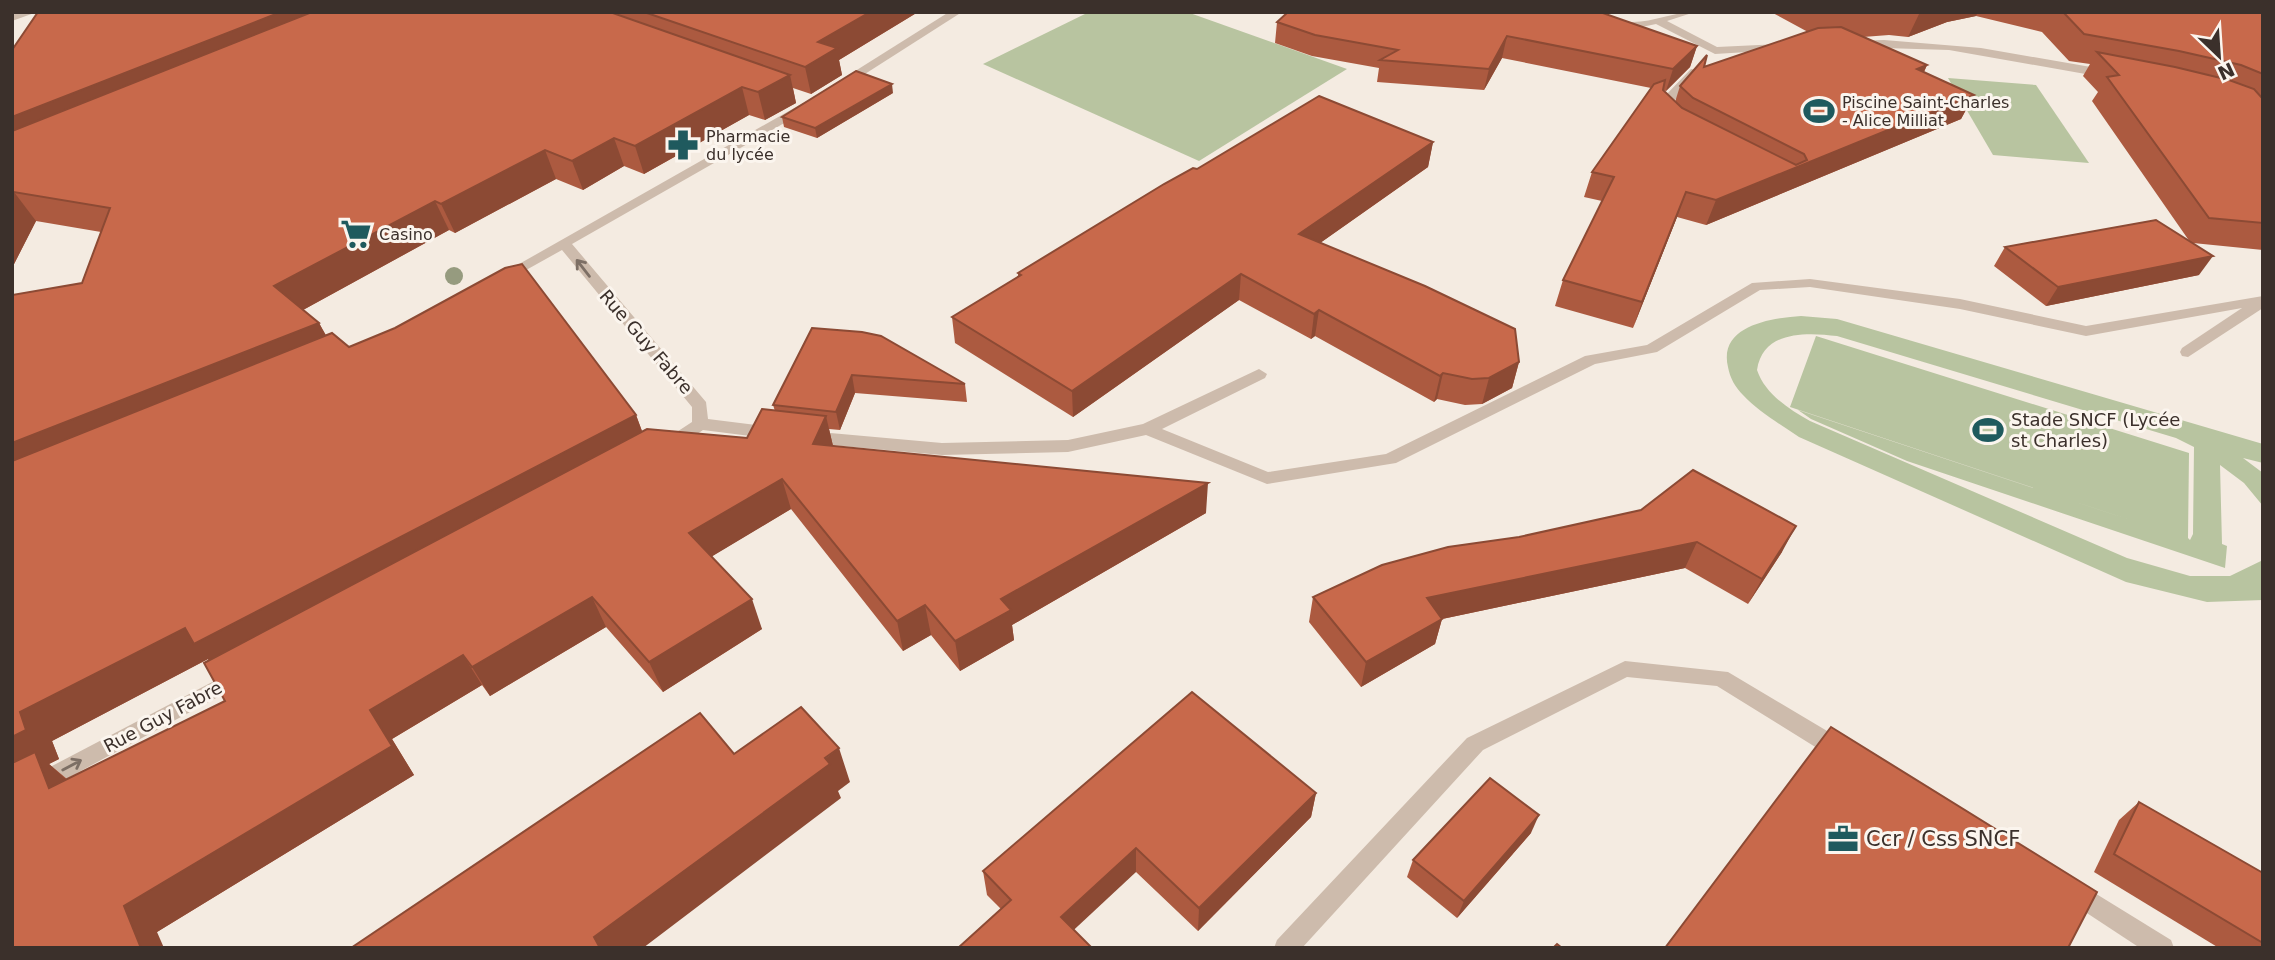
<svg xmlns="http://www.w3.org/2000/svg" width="2275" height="960" viewBox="0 0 2275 960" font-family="'DejaVu Sans',sans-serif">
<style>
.green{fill:#b8c4a0}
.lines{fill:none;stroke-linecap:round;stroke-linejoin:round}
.minor{fill:#cdbbac;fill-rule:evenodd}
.tree{fill:#969b7f}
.wall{fill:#ac5a40;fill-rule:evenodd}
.shaded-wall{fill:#8c4a34}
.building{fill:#c8694b;stroke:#8c4a34;stroke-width:2}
.oneway{stroke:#7d6f65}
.labels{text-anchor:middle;stroke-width:6;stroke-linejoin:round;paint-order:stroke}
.far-poi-label{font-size:16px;fill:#3b302b;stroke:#fbf5ee;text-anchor:start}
.street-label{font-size:18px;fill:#3b302b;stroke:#fbf5ee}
.poi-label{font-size:18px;fill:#3b302b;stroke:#fbf5ee;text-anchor:start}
.near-poi-label{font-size:21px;fill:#3b302b;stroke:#fbf5ee;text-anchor:start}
</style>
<rect width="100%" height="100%" fill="#f4ebe1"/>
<g class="green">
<path d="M1089,12H1187L1347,69L1199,161L983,64Z"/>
<path d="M1948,78L2036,85L2089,163L1993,155Z"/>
<path d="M1801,316L1837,319L2263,444V463L2243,458L2263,473V506L2244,483L2220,465L2222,544L2227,546L2225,568L1907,461L1811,419L1798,410L2145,525L1790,407L1816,336L2189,453L2188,538L2190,540L2193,534L2194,447L2176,438L1837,336C1805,332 1763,331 1757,370C1765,394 1789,409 1810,421L2127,558L2190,576H2230L2263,560V600L2207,602L2126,582L1799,437C1780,424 1759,412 1743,395C1735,387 1730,378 1728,367C1718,325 1773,318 1801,316Z"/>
</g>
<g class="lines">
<g class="minor">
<path d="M20,12H37L12,21V15Z"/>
<path d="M949,12H962L843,88L833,85Z"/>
<path d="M1578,12C1598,12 1619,23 1633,22C1654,22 1673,12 1695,12L1667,21L1717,47L1782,44L1788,47L1782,50L1715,54L1656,24L1632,29Z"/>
<path d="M1884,40L1981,48L2108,70L2114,74L2108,78L1949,50L1852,47L1846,44L1852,41Z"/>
<path d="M1691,69L1701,71L1673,102L1669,111L1674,116L1672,119H1664L1657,112L1663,98Z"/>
<path d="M803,103L807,104V110L572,244L706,402L708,419L773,427L781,433L773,439L703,430L675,449H663L660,445L663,441L692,422V407L562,250L510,279H500L498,276Z"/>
<path d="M1810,279L1960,299L2086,326L2263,296V308L2188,357L2182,356L2180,352L2182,348L2242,308L2086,336L1960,309L1810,287L1760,290L1657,352L1595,364L1396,463L1267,484L1146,435L1068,452L942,455L808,443L800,437L808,431L942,443L1068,440L1143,424L1259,369L1267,374L1265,378L1162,429L1268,472L1386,454L1585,356L1647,345L1752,283Z"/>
<path d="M1625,661L1728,672L1849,744L1852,751L1849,758L1841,760L1833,758L1717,686L1627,677L1483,750L1302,948H1274L1277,940L1467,738Z"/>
<path d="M237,669L244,671L247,677L244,683L12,808V787Z"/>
<path d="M2072,879L2171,940L2174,948H2140L2064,898L2060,890L2064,882Z"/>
</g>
</g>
<circle class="tree" cx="454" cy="276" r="9"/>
<g class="wall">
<path d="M38,12H918L839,60L842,75L811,94L793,88L796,103L765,120L749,115L644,174L624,166L583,190L556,179L455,233L449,230L303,310L319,323L326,336L349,347L636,415L642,431L747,438L775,411L773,405L812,328L965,384L967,402L855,393L840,430L829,429L833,446L1206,513L1012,625L1014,640L960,671L931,635L903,651L791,509L712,556L762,629L663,692L606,627L490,696L482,685L392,739L414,775L157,932L12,948L82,283L101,232L36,221L12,268V50ZM208,659L225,701L67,779L49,764L59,759L52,741Z"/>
<path d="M1771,12H2263V250L2193,243L2199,275L2046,306L1994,266L2005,247L2190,242L2092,101L2098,92L2083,76L2090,64L2069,61L2042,32L1976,16L1947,22L1908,37L1889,35L1863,37L1927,65L1924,72L1974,95L1961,119L1706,225L1677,217L1633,328L1555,306L1563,280L1602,201L1584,197L1592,172L1651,88L1502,58L1484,90L1377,82L1379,68L1312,56L1275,43L1277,22L1697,46L1690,67L1666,91L1663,90L1675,102L1680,86L1704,67L1808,32Z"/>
<path d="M893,93L817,138L784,127L782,117Z"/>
<path d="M1433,142L1428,167L1320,243L1519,362L1512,388L1482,404L1465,405L1437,399L1434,402L1315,336L1311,339L1239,300L1073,417L955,343L952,317L1018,277V273L1197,169Z"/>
<path d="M1641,510L1782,552L1748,604L1685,568L1442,619L1435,644L1361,687L1309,622L1313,597L1519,537Z"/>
<path d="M1316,793L1311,817L1198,931L1136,872L1001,909L987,895L983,871Z"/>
<path d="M2139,802L2263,873V948H2219L2094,872L2119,820Z"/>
<path d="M1531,833L1457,918L1407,877L1413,860Z"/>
</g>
<g class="shaded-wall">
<path d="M281,12H359L12,153V117Z"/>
<path d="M870,12H918L839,60L842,75L811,94L805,67L818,42Z"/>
<path d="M1920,12H1978L1976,16L1947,22L1908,37Z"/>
<path d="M1507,36L1502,58L1484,90L1489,69Z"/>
<path d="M1697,46L1690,67L1666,91L1673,69Z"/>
<path d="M1927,65L1916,89L1917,69Z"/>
<path d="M790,75L796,103L765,120L758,92Z"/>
<path d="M892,84L893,93L817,138L815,128Z"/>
<path d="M742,87L749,115L644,174L635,146Z"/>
<path d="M1974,95L1961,119L1706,225L1716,200Z"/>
<path d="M614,138L624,166L583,190L572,161Z"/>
<path d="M1433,142L1428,167L1296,260L1299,234Z"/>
<path d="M545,150L556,179L455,233L441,204Z"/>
<path d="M14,192L36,221L12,268V196Z"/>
<path d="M1686,192L1677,217L1633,328L1642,302Z"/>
<path d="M435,201L449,230L292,316L274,286Z"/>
<path d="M2213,256L2199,275L2046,306L2058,287Z"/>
<path d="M1241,274L1239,300L1073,417L1072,391Z"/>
<path d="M1319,310L1315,336L1311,339L1314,314Z"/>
<path d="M319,323L336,353L12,484V443Z"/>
<path d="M1519,362L1512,388L1482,404L1489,378Z"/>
<path d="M1443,373L1437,399L1434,402L1440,376Z"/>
<path d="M852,375L855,393L840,430L836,412Z"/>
<path d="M636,415L647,445L220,673L208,659L52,741L59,759L49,764L68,781L82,817L12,784V737L20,712L185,628Z"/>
<path d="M826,416L833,446L813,444Z"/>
<path d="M782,479L791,509L701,563L689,533Z"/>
<path d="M1208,483L1206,513L1012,625L1014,640L960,671L955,641L1001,599Z"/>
<path d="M1796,526L1782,552L1748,604L1762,579Z"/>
<path d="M1697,542L1685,568L1442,619L1435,644L1361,687L1366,662L1427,598Z"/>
<path d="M592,597L606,627L490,696L472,667Z"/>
<path d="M752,599L762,629L663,692L649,662Z"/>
<path d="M925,605L931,635L903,651L897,621Z"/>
<path d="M463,655L482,685L392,739L414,775L157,932L164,948H141L124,906L370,710Z"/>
<path d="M839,748L850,782L838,791L841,798L643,948H600L594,937Z"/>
<path d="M1316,793L1311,817L1198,931L1199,908Z"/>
<path d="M1539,815L1531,833L1457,918L1464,901Z"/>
<path d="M1136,848V872L1063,940L1061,917Z"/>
</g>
<g class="building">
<path d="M38,12H281L12,117V50Z"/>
<path d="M312,12H610L790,75L758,92L742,87L635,146L614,138L572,161L545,150L441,204L435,201L274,286L319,323L12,443V295L82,283L110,208L14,192L12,196V131Z"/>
<path d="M644,12H870L818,42L837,48L805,67Z"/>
<path d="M1288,12H1600L1697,46L1673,69L1507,36L1489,69L1380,60L1398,50L1315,35L1277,22Z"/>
<path d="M2063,12H2263V74L2241,65L2179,51L2084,34Z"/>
<path d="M1841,27L1927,65L1917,69L1974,95L1716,200L1686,192L1642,302L1563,280L1614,177L1592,172L1654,84L1665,80L1663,90L1682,108L1796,165L1807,160L1804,154L1693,98L1680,86L1707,55L1704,67L1818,28Z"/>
<path d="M2097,52L2175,67L2229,80L2254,89L2263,99V223L2209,218L2107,77L2119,75Z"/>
<path d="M856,71L892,84L815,128L782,117Z"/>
<path d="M1319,96L1433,142L1299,234L1425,286L1515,329L1519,362L1489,378L1472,379L1443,373L1440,376L1319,310L1314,314L1241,274L1072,391L952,317L1021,275L1018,273L1164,184L1193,168L1197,169Z"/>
<path d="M2156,220L2213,256L2058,287L2005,247Z"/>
<path d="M522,264L636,415L194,644L185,628L20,712L26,730L12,737V461L332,333L349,347L395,328L505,268Z"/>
<path d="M812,328L862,332L881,336L965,384L852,375L836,412L773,405Z"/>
<path d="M762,409L826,416L813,444L1208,483L1001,599L1011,610L955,641L925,605L897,621L782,479L689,533L752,599L649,662L592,597L472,667L463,655L370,710L392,746L124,906L141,948H12V763L35,752L49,788L225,701L204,663L647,429L747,438Z"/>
<path d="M1693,470L1796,526L1762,579L1697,542L1427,598L1442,619L1366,662L1313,597L1382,565L1448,547L1519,537L1641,510Z"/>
<path d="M1192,692L1316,793L1199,908L1136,848L1061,917L1092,948H958L1011,900L983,871Z"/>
<path d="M801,707L839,748L825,758L830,764L594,937L600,948H351L700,713L734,754Z"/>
<path d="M1831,727L2097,892L2068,948H1665Z"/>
<path d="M1490,778L1539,815L1464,901L1413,860Z"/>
<path d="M2139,802L2263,873V943L2114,854Z"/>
<path d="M1557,944L1562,948H1553Z"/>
</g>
<defs><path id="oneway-shaft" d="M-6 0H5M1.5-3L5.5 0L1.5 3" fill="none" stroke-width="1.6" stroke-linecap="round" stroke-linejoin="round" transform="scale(1.75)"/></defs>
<g class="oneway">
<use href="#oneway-shaft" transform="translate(583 268) rotate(-128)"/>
<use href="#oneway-shaft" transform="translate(72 765) rotate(-28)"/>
</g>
<defs>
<g id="stadium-bare" transform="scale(2.415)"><path d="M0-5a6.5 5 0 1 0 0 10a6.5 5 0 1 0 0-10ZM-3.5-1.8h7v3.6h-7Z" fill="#1f5a5e" stroke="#fbf5ee" stroke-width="2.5" paint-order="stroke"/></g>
<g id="pharmacy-bare" transform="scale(2.415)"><path d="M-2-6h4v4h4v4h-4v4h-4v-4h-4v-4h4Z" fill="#1f5a5e" stroke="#fbf5ee" stroke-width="2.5" paint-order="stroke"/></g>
<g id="supermarket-bare" transform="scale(2.415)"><path d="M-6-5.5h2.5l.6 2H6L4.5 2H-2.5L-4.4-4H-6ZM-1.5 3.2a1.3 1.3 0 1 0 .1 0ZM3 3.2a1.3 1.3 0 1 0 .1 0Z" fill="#1f5a5e" stroke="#fbf5ee" stroke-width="2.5" paint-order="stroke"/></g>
<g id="office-bare" transform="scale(2.415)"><path d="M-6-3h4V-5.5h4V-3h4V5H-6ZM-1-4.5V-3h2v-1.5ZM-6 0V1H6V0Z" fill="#1f5a5e" stroke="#fbf5ee" stroke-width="2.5" paint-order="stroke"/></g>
</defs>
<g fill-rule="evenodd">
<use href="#stadium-bare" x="1819" y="111"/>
<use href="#pharmacy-bare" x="683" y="145"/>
<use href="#supermarket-bare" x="356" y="234"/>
<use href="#stadium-bare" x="1988" y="430"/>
<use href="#office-bare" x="1843" y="839"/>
</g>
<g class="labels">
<g class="far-poi-label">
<text x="1842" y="108">Piscine Saint-Charles<tspan x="1842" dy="18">- Alice Milliat</tspan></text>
<text x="706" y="142">Pharmacie<tspan x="706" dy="18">du lycée</tspan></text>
<text x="379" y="240">Casino</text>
</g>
<g class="street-label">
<text transform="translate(646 342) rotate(49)" y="6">Rue Guy Fabre</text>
<text transform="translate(163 717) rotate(-28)" y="6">Rue Guy Fabre</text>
</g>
<g class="poi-label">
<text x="2011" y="426">Stade SNCF (Lycée<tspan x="2011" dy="21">st Charles)</tspan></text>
</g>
<g class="near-poi-label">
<text x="1866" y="846">Ccr / Css SNCF</text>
</g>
</g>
<rect width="2275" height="960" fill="none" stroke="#3b302b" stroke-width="28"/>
<g transform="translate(2219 56) rotate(155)" stroke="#fbf5ee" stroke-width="5" paint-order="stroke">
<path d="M0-5L12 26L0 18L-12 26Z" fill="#3b302b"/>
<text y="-10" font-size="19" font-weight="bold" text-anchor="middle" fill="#3b302b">N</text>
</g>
</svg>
